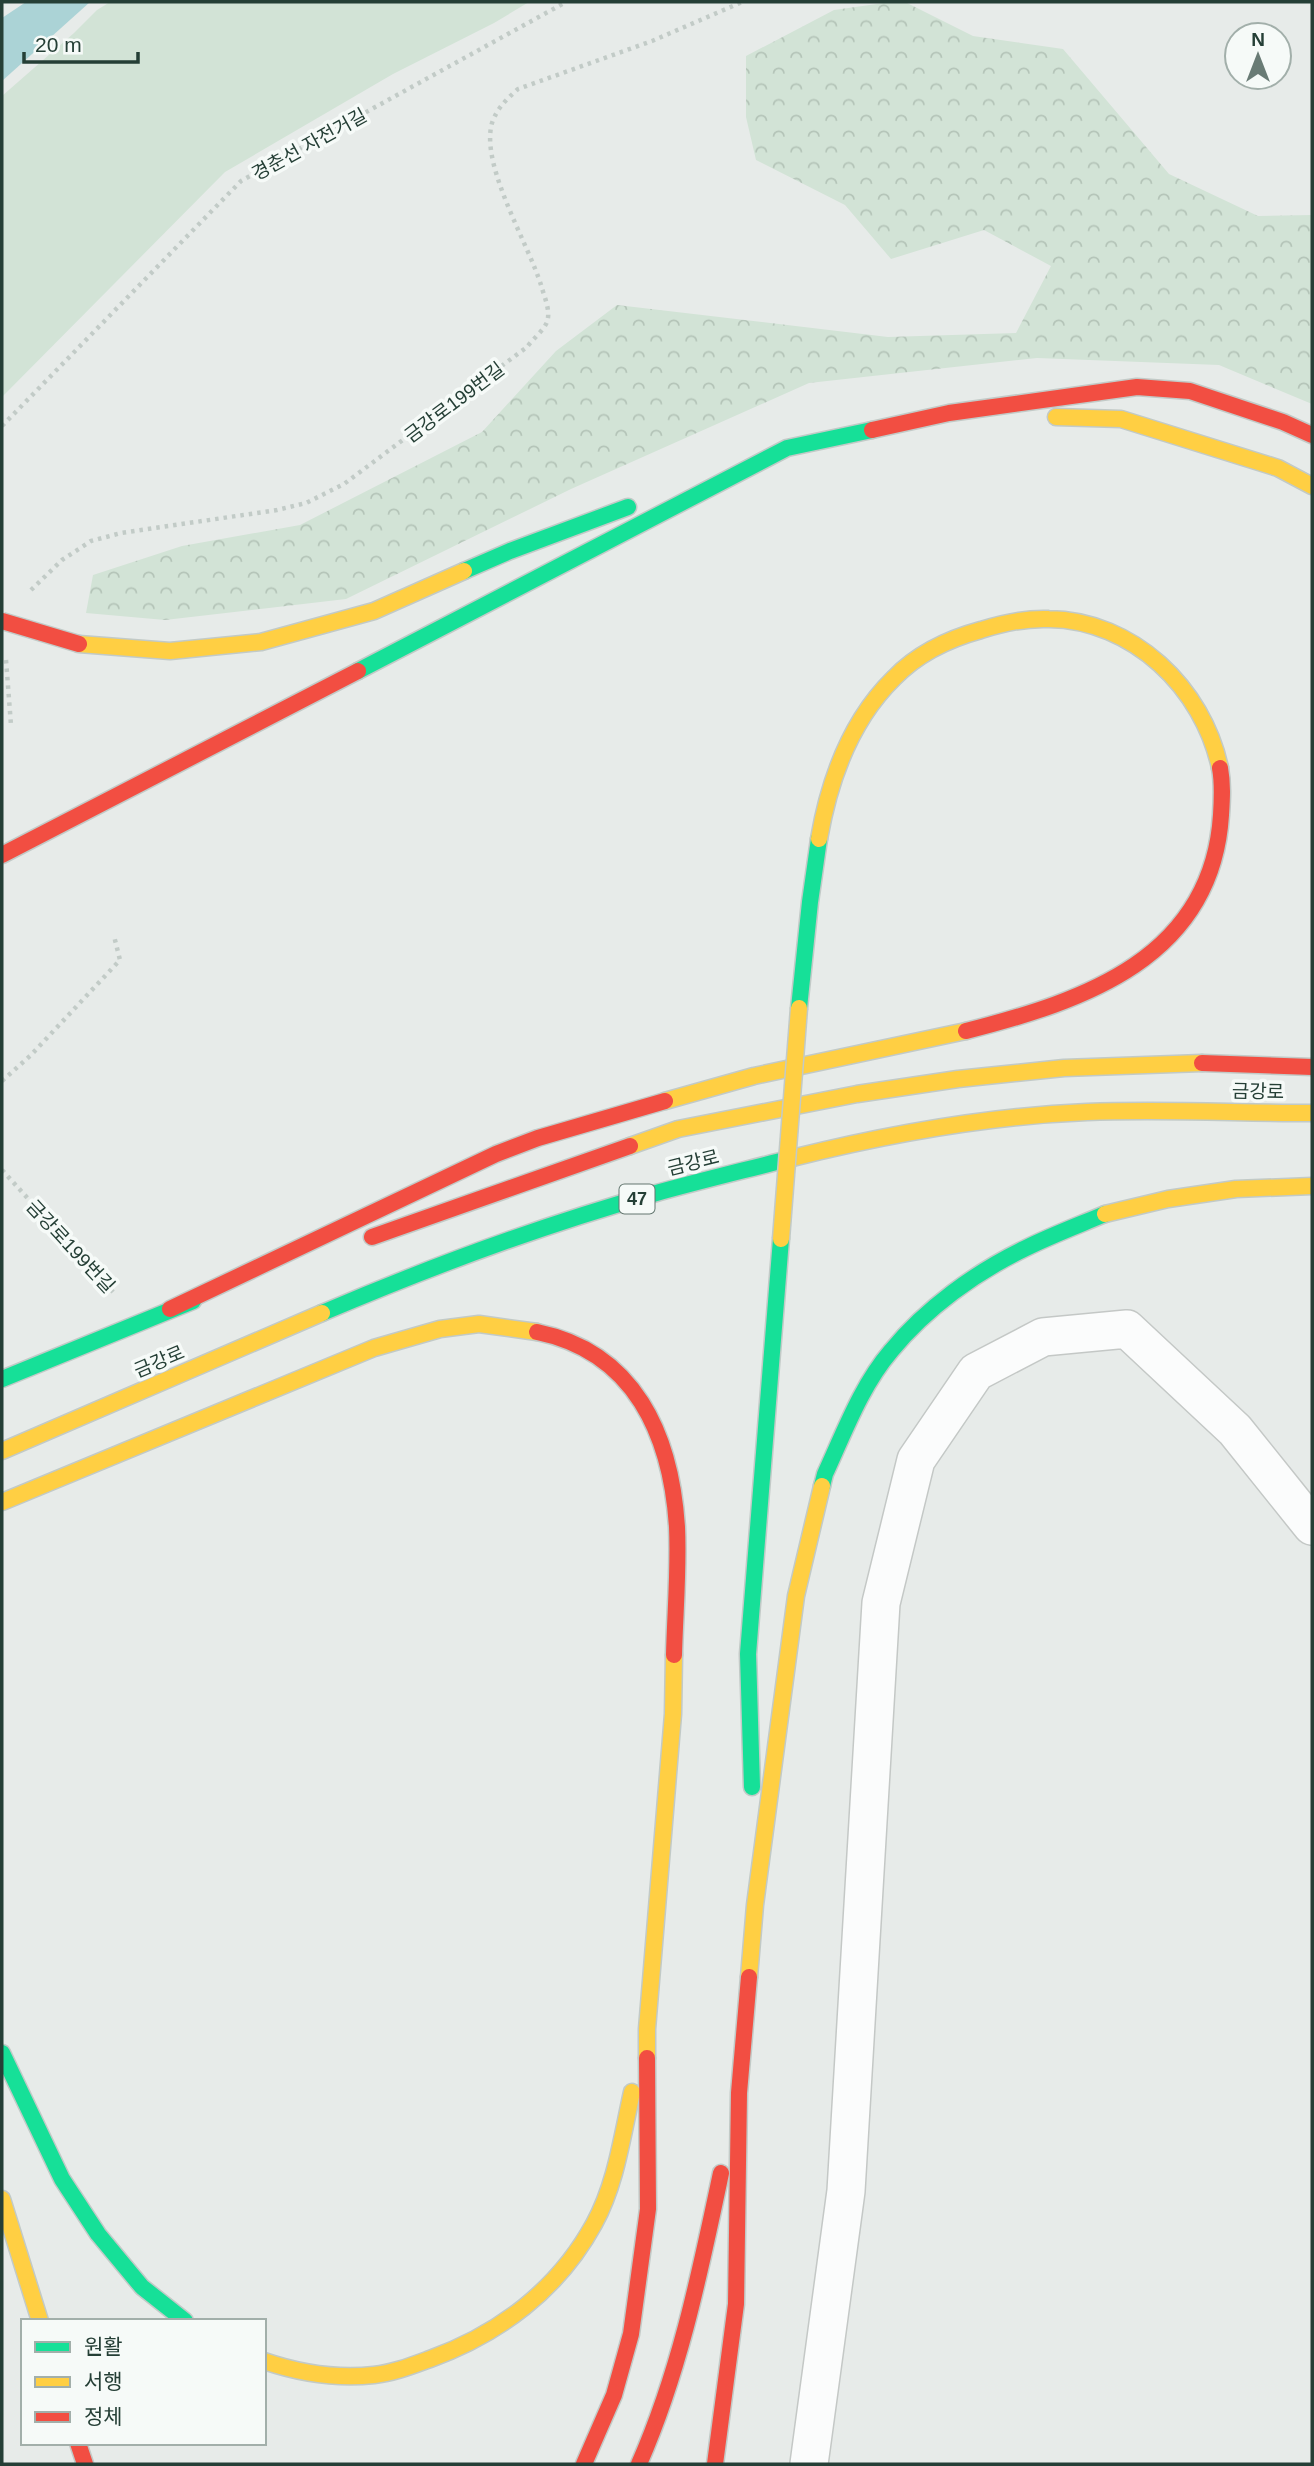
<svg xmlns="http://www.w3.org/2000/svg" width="1314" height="2466" viewBox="0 0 1314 2466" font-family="Arial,'Noto Sans KR',sans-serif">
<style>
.green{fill:#d2e3d6}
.forest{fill:url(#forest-crowns)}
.water{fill:#abd3d6}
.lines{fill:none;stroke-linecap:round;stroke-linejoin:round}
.street-casing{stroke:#c4c8c6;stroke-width:40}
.fast-casing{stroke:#c2cac7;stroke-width:19}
.slow-casing{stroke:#c2cac7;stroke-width:19}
.jam-casing{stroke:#c2cac7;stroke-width:19}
.path{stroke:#c2cbc7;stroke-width:4.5;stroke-dasharray:3.5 5;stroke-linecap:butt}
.street{stroke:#fbfcfc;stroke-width:37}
.fast{stroke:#16e098;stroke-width:16}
.slow{stroke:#ffcf43;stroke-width:16}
.jam{stroke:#f24e42;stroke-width:16}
.slow-bridge-casing{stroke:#c2cac7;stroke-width:19;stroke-linecap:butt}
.jam-bridge-casing{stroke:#c2cac7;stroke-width:19;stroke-linecap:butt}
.slow-bridge{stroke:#ffcf43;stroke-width:16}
.jam-bridge{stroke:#f24e42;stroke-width:16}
.labels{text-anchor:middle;stroke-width:7;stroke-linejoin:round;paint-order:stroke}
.shield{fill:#f6faf8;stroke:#647770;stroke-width:2}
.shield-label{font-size:18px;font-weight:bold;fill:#253f36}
.street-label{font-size:19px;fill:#253f36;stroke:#f6faf8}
</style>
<defs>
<pattern id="forest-crowns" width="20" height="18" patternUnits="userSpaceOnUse" patternTransform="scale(1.75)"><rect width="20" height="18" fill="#d2e3d6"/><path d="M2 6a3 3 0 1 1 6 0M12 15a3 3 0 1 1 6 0" fill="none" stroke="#b4c4b8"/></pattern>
</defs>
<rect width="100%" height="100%" fill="#e7ebe9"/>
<path class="green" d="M110,2H529L494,23L393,74L225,172L2,397V96L74,33L97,10Z"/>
<path class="forest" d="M891,2H905L973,36L1063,49L1169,174L1258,216L1312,215V404L1219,365L1037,358L809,383L571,489L346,599L165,620L86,613L93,575L182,546L300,525L482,432L556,351L617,305L888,337L1016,333L1051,266L984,230L891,259L845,205L756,160L746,117V56L834,10Z"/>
<path class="water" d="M26,2H90L2,81V18Z"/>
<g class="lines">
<g class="street-casing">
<path id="street" d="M809,2464L846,2191L881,1603L916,1460L976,1372L1043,1337L1127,1329L1235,1430L1312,1526"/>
</g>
<g class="fast-casing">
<g id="fast">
<path d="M464,571L510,551L628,507"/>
<path d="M358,671L787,448L872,430"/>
<path d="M799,1008L810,902L819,839"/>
<path d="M322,1313C430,1267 540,1226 653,1194C699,1181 746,1170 792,1158"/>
<path d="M2,1379L193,1301"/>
<path d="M822,1486L825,1474C844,1433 861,1386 891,1351C926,1308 976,1272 1026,1248C1052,1235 1079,1225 1105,1214"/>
<path d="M752,1787L748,1654L781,1239"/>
<path d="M2,2053L62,2179L98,2234L142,2287L185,2321"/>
</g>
</g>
<g class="slow-casing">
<g id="slow">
<path d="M1056,417L1121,419L1278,468L1312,486"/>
<path d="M79,644L170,651L261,642L374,611L464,571"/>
<path d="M819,839C829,781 851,720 894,678C918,653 948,639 981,630C1003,623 1026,618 1049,619C1133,620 1203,688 1220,768"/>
<path d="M665,1101L754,1076L966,1031"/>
<path d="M630,1146L678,1129L857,1094L958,1079L1064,1068L1202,1063"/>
<path d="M792,1158C888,1134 989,1116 1087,1112C1162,1109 1237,1113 1312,1113"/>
<path d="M1105,1214L1168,1199L1236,1189L1312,1186"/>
<path d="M2,1451L322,1313"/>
<path d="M2,1502L374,1348L440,1329L479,1324L537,1332"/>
<path d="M749,1977L755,1905L796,1596L822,1486"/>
<path d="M647,2058V2029L673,1714L674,1655"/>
<path d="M2,2199L40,2321"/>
<path d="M264,2361C299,2373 336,2379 374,2375C393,2373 411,2366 430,2359C499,2334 558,2290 594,2224C616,2184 622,2137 632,2092"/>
</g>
</g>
<g class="jam-casing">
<g id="jam">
<path d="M872,430L949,413L1137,387L1190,391L1283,422L1312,435"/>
<path d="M2,855L358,671"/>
<path d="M966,1031C1084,1001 1212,958 1221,815C1222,799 1223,784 1220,768"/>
<path d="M1202,1063L1312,1067"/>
<path d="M372,1237L630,1146"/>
<path d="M170,1309L496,1154L538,1138L665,1101"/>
<path d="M537,1332C635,1352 671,1435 677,1527C679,1569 675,1613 674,1655"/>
<path d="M78,2443L85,2464"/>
<path d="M584,2464L614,2395L631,2334L648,2209L647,2058"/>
<path d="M639,2464C680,2371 700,2272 721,2173"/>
<path d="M715,2464L736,2304L739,2093L749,1977"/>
</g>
</g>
<g class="path">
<path d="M2,426L241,181L566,2"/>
<path d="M31,590L62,560L91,541L121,533L277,510L306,503L344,484L527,347C532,340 544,330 547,322C551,311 544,296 541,285C528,243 480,165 492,123C497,108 507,99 518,89L652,41L742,2"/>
<path d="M6,660L11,725"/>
<path d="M2,1081L31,1055L120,960L114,936"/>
<path d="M2,1170L114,1293"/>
</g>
<use href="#street" class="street"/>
<use href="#fast" class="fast"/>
<use href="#slow" class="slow"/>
<use href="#jam" class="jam"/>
<g class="slow-bridge-casing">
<path id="slow-bridge" d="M781,1239L799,1008"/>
</g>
<g class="jam-bridge-casing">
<path id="jam-bridge" d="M2,621L79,644"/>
</g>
<use href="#slow-bridge" class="slow-bridge"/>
<use href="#jam-bridge" class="jam-bridge"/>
</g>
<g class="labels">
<rect class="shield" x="619.5" y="1184.5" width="35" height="29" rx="5"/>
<g class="shield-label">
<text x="637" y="1205">47</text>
</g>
<g class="street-label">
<text transform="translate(309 144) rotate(-29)" y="7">경춘선 자전거길</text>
<text transform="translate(454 402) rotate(-37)" y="7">금강로199번길</text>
<text transform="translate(1258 1091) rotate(1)" y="7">금강로</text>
<text transform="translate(693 1162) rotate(-14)" y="7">금강로</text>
<text transform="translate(71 1246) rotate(47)" y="7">금강로199번길</text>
<text transform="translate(159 1361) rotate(-23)" y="7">금강로</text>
</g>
</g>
<rect width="1314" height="2466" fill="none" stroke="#253f36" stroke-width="7"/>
<rect x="21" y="2319" width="245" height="126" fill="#f6faf8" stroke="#a2afaa" stroke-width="2"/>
<rect x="35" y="2342" width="35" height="10" fill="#16e098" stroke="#a2afaa" stroke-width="2"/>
<text x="84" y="2354" font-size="21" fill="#253f36">원활</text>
<rect x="35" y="2377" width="35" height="10" fill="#ffcf43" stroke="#a2afaa" stroke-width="2"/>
<text x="84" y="2389" font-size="21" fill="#253f36">서행</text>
<rect x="35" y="2412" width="35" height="10" fill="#f24e42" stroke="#a2afaa" stroke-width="2"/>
<text x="84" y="2424" font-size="21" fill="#253f36">정체</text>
<g transform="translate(1258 56)"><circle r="33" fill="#f6faf8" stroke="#a2afaa" stroke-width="2"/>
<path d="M0-5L12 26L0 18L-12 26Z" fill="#697b75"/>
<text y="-10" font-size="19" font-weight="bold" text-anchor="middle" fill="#253f36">N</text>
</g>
<path d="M24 52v10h114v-10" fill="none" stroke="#253f36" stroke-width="3.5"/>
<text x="35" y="52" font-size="21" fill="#253f36" stroke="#f6faf8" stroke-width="5" paint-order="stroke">20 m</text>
</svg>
